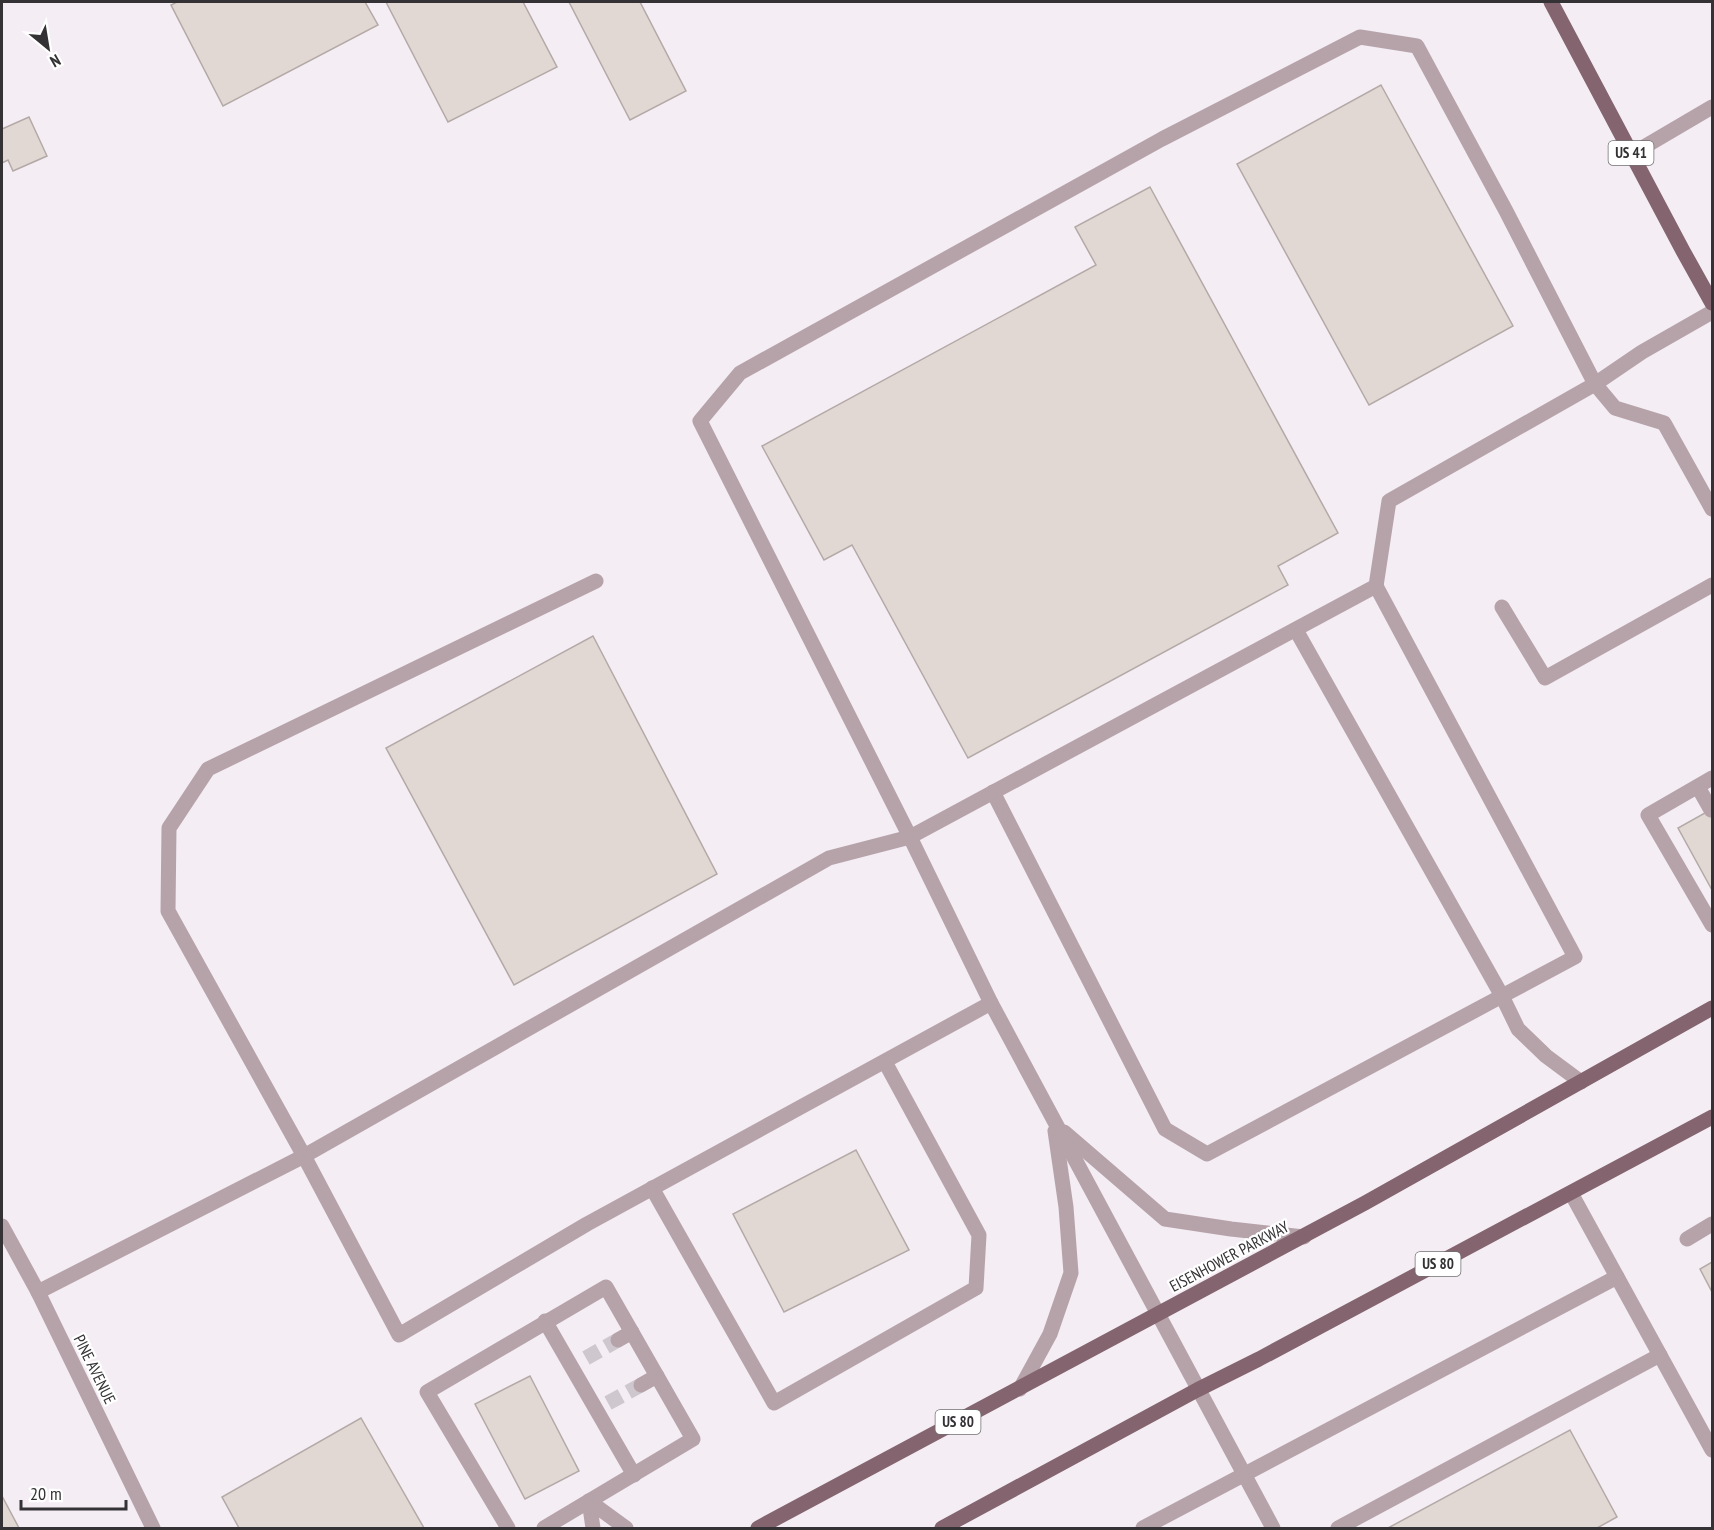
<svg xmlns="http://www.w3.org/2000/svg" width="1714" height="1530" viewBox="0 0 1714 1530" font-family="'PT Sans Narrow',sans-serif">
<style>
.building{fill:#e1d8d4;stroke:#b3a9a6;stroke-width:1.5}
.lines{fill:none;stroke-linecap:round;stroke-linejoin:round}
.minor-tunnel{stroke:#cec8ce;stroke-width:15;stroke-dasharray:15 8;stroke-linecap:butt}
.minor{stroke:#b6a3a9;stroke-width:15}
.major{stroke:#84646e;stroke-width:15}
.labels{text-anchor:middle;stroke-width:4.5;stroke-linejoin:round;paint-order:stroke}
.shield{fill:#fff;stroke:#717071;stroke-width:1.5}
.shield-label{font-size:15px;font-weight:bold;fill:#343234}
.street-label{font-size:16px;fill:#343234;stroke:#fff}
</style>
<rect width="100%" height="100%" fill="#f4edf4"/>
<g class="building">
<path d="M177,2H365L378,25L223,106L171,5Z"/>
<path d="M386,2H523L557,67L448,122Z"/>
<path d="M569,2H640L686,91L630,120Z"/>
<path d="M1381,85L1513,326L1369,405L1237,164Z"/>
<path d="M29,117L47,156L13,171L8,160L2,163V129Z"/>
<path d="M1150,187L1338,533L1278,566L1288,585L968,758L852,545L824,560L762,446L1096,265L1075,227Z"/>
<path d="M593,636L717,874L514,985L386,748Z"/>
<path d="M1712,809V890L1678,828Z"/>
<path d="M856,1150L909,1250L784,1312L733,1214Z"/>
<path d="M1712,1262V1292L1700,1269Z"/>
<path d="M530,1376L579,1471L525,1499L475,1404Z"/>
<path d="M361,1418L424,1528H239L222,1497Z"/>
<path d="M1570,1430L1617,1517L1597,1528H1388Z"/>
<path d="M2,1496L19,1528H2Z"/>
</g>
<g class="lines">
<g class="minor-tunnel">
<path d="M586,1358L618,1340"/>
<path d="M608,1403L641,1385"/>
</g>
<g class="minor">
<path d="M1632,154L1712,107"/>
<path d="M596,581L208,769L169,828L168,911L304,1156L399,1335L587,1224L991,1003"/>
<path d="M1502,607L1545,678L1712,585"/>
<path d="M1296,630L1502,996L1575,957L1376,586"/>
<path d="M1712,778L1648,815L1712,925"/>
<path d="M1698,787L1711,810"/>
<path d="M993,792L1165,1129L1207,1154L1502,996L1518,1029L1546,1056L1581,1082"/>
<path d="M1064,1132L1165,1219L1231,1229L1304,1237"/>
<path d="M652,1188L774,1403L976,1288L979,1235L885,1062"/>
<path d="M1571,1193L1712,1450"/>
<path d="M2,1226L38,1292L153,1528"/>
<path d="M1687,1239L1712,1224"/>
<path d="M38,1292L304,1156L829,858L910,837L1376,586L1389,501L1595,384L1642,352L1712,312"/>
<path d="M545,1321L634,1475"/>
<path d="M618,1340L632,1332"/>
<path d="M641,1385L657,1376"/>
<path d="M1020,1389L1050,1334L1071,1273L1066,1207L1055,1131"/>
<path d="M589,1501L626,1528"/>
<path d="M589,1501L593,1528"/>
<path d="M508,1528L427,1392L606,1287L693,1439L544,1528"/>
<path d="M1143,1528L1617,1277"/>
<path d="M1273,1528L991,1003L910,837L700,421L740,373L1162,139L1360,37L1417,46L1506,211L1595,384L1615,408L1664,423L1712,509"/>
<path d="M1338,1528L1660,1355"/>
</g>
<g class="major">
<path d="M1551,2L1683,251L1712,303"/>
<path d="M758,1528L1365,1203L1712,1008"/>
<path d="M942,1528L1197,1390L1259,1359L1712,1117"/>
</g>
</g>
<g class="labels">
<g class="shield">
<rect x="1608.5" y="141" width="45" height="24" rx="4.5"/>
<rect x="1415.5" y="1252" width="45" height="24" rx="4.5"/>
<rect x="935.5" y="1410" width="45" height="24" rx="4.5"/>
</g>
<g class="shield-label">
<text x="1631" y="158">US 41</text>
<text x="1438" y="1269">US 80</text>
<text x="958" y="1427">US 80</text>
</g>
<g class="street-label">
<text transform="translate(1229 1256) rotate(-28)" y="6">EISENHOWER PARKWAY</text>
<text transform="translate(95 1369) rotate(64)" y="6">PINE AVENUE</text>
</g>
</g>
<rect width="1714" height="1530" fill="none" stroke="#343234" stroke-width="6"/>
<g transform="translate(48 48) rotate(150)" stroke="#ffffff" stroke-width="4.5" paint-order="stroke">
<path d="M0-4.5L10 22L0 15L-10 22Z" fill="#343234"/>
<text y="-9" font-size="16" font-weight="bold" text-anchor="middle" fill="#343234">N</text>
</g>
<path d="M21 1500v9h105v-9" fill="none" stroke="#343234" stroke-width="3"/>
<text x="30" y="1500" font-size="18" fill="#343234" stroke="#ffffff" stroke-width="4.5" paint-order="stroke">20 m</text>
</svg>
